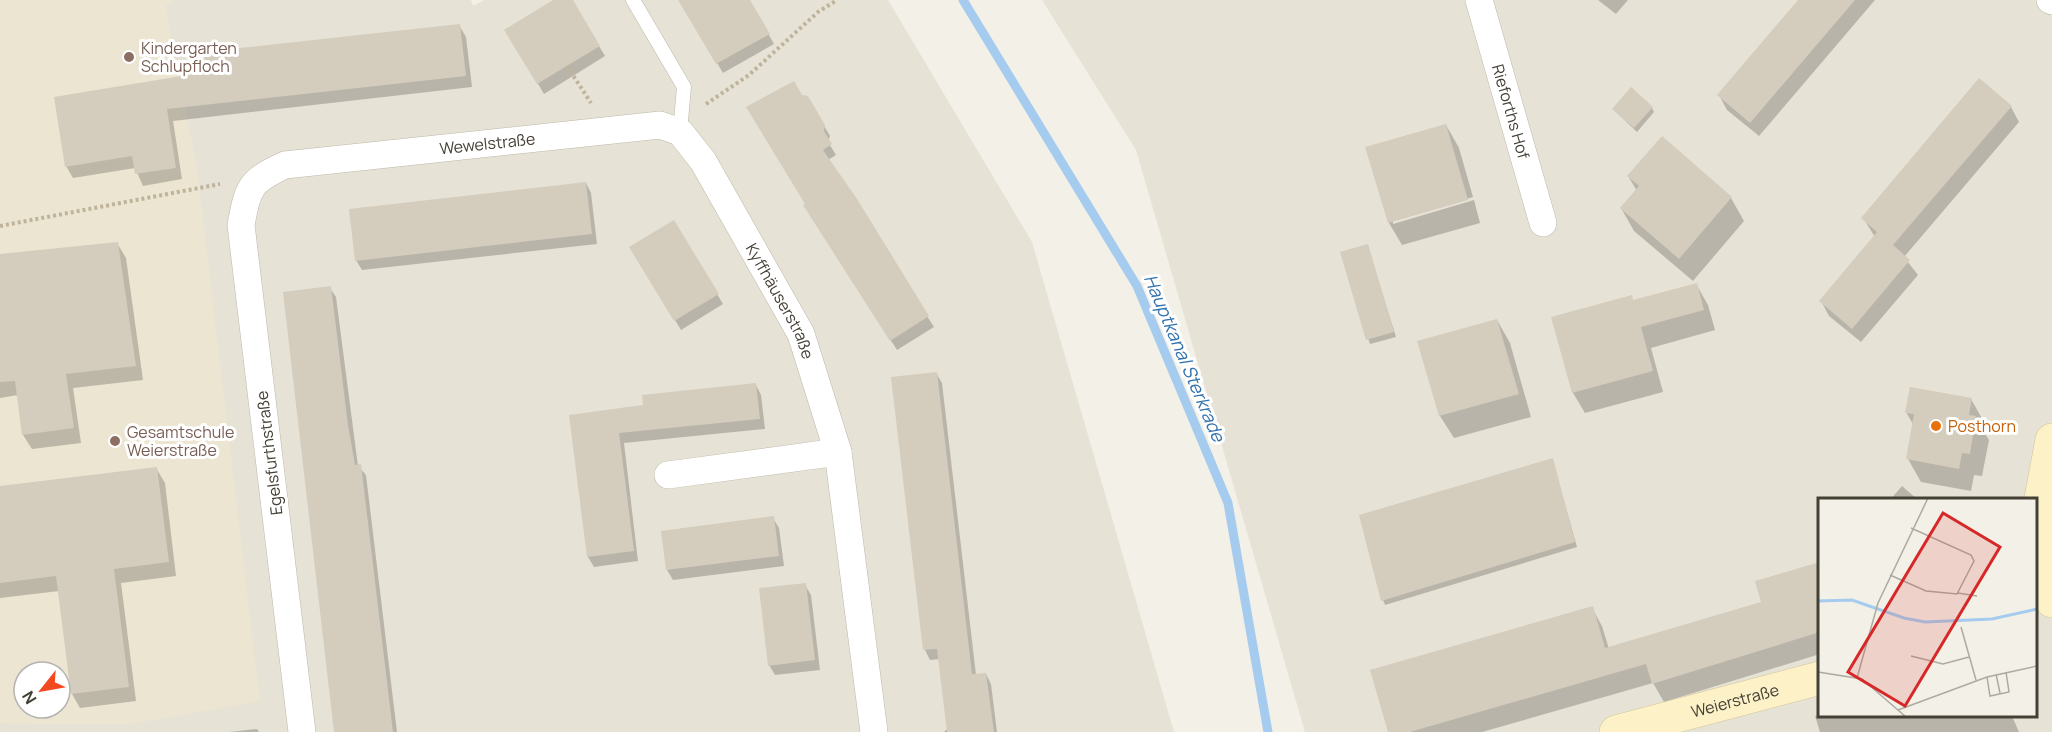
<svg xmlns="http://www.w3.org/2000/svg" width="2052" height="732" viewBox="0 0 2052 732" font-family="Manrope,sans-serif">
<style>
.residential{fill:#e6e2d5;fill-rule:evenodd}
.education{fill:#ebe5d1;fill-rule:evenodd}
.shadow{fill:#0003}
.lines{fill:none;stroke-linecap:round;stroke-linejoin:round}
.stream{stroke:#a5ccee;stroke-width:9}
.building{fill:#d4ccbc}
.lane-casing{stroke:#beb8a9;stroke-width:15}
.street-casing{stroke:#beb8a9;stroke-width:28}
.secondary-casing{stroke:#d1c598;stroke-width:34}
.path{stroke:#bfb49b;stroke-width:4;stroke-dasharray:3 3;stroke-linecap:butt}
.lane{stroke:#fff;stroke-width:14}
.street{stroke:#fff;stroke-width:27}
.secondary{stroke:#fdf2c7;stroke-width:33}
.education-dot{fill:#8d6e63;stroke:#fff;stroke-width:2}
.food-dot{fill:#e8710a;stroke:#fff;stroke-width:2}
.labels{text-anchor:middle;stroke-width:6;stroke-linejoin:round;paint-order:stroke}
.education-label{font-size:16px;fill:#785e54;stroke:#fff;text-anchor:start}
.street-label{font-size:16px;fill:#454036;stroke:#fff}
.food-label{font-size:16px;fill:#c56008;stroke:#fff;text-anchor:start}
.water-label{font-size:18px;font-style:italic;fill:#3373ad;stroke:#fff}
.inset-river{fill:none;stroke:#a5ccee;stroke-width:3}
.inset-road{fill:none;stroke:#adaaa0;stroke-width:1.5}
.view{fill:#d62828;fill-opacity:0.15;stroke:#d62828;stroke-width:3}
.inset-edge{fill:none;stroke:#454036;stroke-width:3}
</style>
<rect width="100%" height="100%" fill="#f3f0e7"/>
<g class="residential">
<path d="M174,0H471L473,6L484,0H888L1032,242L1174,732H0V723L131,724L198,176L165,6Z"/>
<path d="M1042,0H2052V732H1305L1136,150ZM1820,500H2036V716H1820Z"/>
</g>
<path class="education" d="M0,0H174L165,6L198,176L260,701L131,724L0,723ZM24,672H60V708H24Z"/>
<g class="shadow">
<path d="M556,0H571L605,56L544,94L506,30Z"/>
<path d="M680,0H749L774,44L723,73Z"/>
<path d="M1598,0H1628L1616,14Z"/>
<path d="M1800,0H1875L1759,136L1727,110L1719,95Z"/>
<path d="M459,25L466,37L472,87L173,121L182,179L143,186L135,168L73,178L66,166L208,73Z"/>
<path d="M801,96L807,97L830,136L828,142L836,155L828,160L934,327L897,350L811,215L807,205Z"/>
<path d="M2011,107L2019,122L1904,257L1918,275L1861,342L1829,316L1821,301L1875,237L1863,218Z"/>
<path d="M1652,108L1654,112L1637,132L1614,110Z"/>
<path d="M1446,125L1459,148L1473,197L1393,221V224L1474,200L1480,223L1402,245L1389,223L1367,148Z"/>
<path d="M1628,176L1731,198L1744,221L1693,281L1634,231L1621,208L1637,191Z"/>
<path d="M586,183L591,193L597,244L362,270L356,260Z"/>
<path d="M674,222L723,304L681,330L632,248Z"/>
<path d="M117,243L126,258L143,380L73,388L81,443L32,449L23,435L18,395L0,398V256Z"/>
<path d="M1367,245L1396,337L1370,344L1342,253Z"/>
<path d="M1696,284L1708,305L1715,330L1651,348L1663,392L1585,413L1573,393L1634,302Z"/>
<path d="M330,288L336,297L358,466L366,475L397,732H336Z"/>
<path d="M1497,320L1510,343L1531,417L1454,438L1440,416L1419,342Z"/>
<path d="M936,373L942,383L976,675L986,674L991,684L997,732H944L948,728L940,659L930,660L925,650Z"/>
<path d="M756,385L761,395L765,429L624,443L638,561L594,567L588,557L571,416L645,407Z"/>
<path d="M1971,399L1984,422L1982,429L1989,440L1982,476L1974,475L1971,491L1921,482L1908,459L1914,426L1906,412Z"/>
<path d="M1552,459L1577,547L1385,605L1383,600Z"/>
<path d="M156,468L165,483L176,576L121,583L136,701L80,708L72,694L59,591L0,598V488Z"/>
<path d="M1902,486L1918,500H1890Z"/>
<path d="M773,518L779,528L784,566L673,580L667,570Z"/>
<path d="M1820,563V654L1664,702L1653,683L1482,732H1389L1592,608L1602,626L1609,649L1763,603Z"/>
<path d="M805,585L811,595L820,670L775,675L769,665Z"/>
<path d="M1820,715L2012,716L2019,732H1820L1815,716Z"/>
<path d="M257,729L259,732H229Z"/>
</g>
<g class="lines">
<path class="stream" d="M963,0L1137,286L1228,503L1268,732"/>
</g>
<g class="building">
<path d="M553,0H573L600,46L537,84L504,30Z"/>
<path d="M678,0H750L770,34L716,64Z"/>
<path d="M1798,0H1855L1750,123L1717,95Z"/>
<path d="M460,24L466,76L167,109L176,168L135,174L132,156L65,167L54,97L206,72L204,52Z"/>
<path d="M1979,78L2012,106L1893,245L1910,260L1852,329L1819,301L1877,232L1861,218Z"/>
<path d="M794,81L802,95L808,96L825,125L824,131L832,144L823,150L857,199L929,316L890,341L803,205L805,204L746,107Z"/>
<path d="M1631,87L1653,107L1634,128L1612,109Z"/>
<path d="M1446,124L1468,200L1388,223L1365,147Z"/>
<path d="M1662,136L1732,197L1679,259L1620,208L1639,186L1627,176Z"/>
<path d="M586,182L592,234L355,261L349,209Z"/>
<path d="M674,220L719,294L674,321L629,247Z"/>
<path d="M118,242L136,366L66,374L74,428L22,435L15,381L0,382V254Z"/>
<path d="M1368,244L1394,332L1366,340L1340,252Z"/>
<path d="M1697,283L1704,310L1641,327L1653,371L1572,393L1551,317L1632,295L1633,300Z"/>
<path d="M331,286L348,425L355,465L361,464L393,732H334L283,292Z"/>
<path d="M1497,319L1519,394L1439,416L1417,341Z"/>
<path d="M937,372L972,674L986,673L994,732H947L937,649L923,650L891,377Z"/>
<path d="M756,383L760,419L619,433L634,551L587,557L569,415L643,405L642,395Z"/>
<path d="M1910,387L1972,398L1969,415L1976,416L1970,454L1962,453L1959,469L1906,459L1914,414L1905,413Z"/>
<path d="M1553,458L1575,542L1381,601L1359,515Z"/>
<path d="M157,467L169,562L114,569L129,687L71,694L56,576L0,583V486Z"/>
<path d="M774,516L779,556L666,570L661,531Z"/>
<path d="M1820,562V632L1652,684L1646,664L1410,732H1388L1370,670L1593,606L1605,648L1761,602L1755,581Z"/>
<path d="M806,583L815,660L768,666L759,588Z"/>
</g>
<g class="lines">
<g class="lane-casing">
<path id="lane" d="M633,0L684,87L680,132"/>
</g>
<g class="street-casing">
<g id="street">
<path id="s1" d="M1479,0L1543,223"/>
<path d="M2050,0L2052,1"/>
<path d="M668,475L838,452"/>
<path id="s2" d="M302,732L241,225C248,187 250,181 285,165L660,125L680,132L703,161L801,334L838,452L874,732"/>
</g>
</g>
<g class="secondary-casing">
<g id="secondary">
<path d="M2052,440L2040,504L2042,557L2052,601"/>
<path id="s3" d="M1616,732L1820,678"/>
</g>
</g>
<g class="path">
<path d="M567,66L591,103"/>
<path d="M706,104L749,75L818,12L837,0"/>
<path d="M0,226L220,184"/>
</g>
<use href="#lane" class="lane"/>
<use href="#street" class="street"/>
<use href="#secondary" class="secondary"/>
</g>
<g class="education-dot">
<circle cx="129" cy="57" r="6"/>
<circle cx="115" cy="441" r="6"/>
</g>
<circle class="food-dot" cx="1936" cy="426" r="6"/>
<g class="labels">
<g class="education-label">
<text x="141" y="54">Kindergarten<tspan x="141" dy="18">Schlupfloch</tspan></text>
<text x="127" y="438">Gesamtschule<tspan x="127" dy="18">Weierstraße</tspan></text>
</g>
<g class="street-label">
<text dy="6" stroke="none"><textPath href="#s1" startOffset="116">Rieforths Hof</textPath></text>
<text dy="6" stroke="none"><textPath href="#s2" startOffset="794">Wewelstraße</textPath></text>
<text dy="6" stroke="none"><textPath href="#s2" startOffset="1186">Kyffhäuserstraße</textPath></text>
<text transform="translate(269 453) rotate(-97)" y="6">Egelsfurthstraße</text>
<text dy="6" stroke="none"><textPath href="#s3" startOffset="123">Weierstraße</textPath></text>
</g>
<g class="food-label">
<text x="1948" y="432">Posthorn</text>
</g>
<g class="water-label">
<text transform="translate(1184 358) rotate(67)" y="6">Hauptkanal Sterkrade</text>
</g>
</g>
<g transform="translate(1818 498)">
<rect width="219" height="219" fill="#f3f0e7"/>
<path class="inset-river" d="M0,103L34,102L86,120L107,124L174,121L219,111"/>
<path class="inset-road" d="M72,77L108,93L139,96L156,63L153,57L93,30M140,95L159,98M143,129L158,182M93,158L125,166L151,159M0,174L44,181L88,219M178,176L182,195M169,179L172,198L191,194L188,174M39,180L60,105L110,0M80,212L169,179L219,168"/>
<path class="view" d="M125,15L182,49L87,208L30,174Z"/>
<rect width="219" height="219" class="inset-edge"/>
</g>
<g transform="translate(42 690) rotate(239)"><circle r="28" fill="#ffffff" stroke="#b5b3af" stroke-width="1.5"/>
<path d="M0-4.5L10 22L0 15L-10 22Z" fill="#f24a1e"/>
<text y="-9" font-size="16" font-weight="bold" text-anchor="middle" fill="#454036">N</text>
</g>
</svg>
